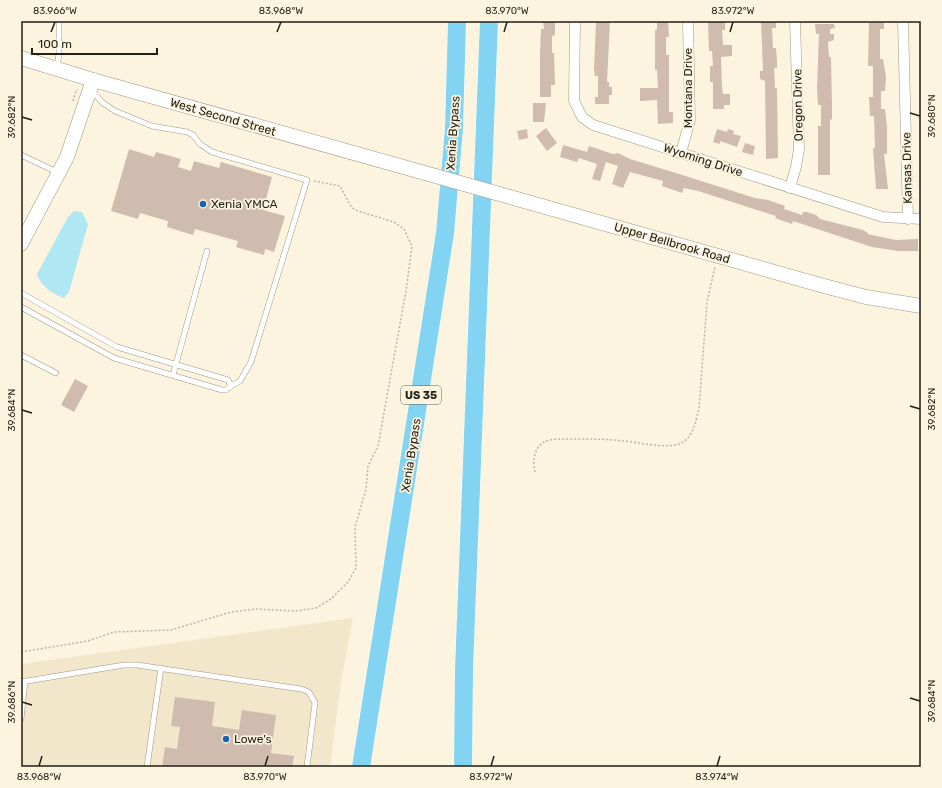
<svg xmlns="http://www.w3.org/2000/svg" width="942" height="788" viewBox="0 0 942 788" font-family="Rubik,sans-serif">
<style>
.built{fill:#f2e7ca}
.water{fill:#afe7f3}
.building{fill:#d0bbaf}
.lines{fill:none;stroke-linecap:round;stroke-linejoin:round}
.lane-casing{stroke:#9f9783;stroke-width:6}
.street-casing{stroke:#9f9783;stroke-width:11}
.secondary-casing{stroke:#9f9783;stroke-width:15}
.highway-casing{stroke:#fff;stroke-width:19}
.path{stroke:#bab4a2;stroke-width:1.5;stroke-dasharray:2 2;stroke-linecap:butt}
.lane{stroke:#fff;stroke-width:5}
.street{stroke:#fff;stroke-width:10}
.secondary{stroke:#fff;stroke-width:14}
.highway{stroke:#82d4f2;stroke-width:18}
.secondary-bridge-casing{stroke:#9f9783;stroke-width:15;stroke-linecap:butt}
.secondary-bridge{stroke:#fff;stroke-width:14}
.ticks{fill:none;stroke:#211e16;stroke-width:1.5}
.poi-dot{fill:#1d62b2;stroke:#fcf4de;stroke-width:1.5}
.labels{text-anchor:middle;stroke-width:3.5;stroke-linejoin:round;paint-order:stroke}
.shield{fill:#fcf4de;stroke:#635e52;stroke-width:1}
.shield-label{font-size:11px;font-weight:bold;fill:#211e16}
.street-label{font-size:12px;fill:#211e16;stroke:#fcf4de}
.poi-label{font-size:12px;fill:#211e16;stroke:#fcf4de;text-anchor:start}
.neatline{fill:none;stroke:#211e16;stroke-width:1.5}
.ticks-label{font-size:10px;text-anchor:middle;fill:#211e16}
</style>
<rect width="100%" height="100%" fill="#fcf4de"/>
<path class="built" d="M353,618L341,682L330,767H21V664Z"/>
<path class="water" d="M74,211L82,212L88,224L69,292L64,298C53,295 40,285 37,274L68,217Z"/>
<g class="building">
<path d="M543,21H555V35L552,36V53H554L555,85H551V97H540V53L541,29H544Z"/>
<path d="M596,21H610L607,82H609V87H612V95H609V104H595V97H598V76H595L594,70Z"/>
<path d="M657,21H668L669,37H666V55H669V112H673V123L658,124L657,100L640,101V88H658L657,70H655V30H657Z"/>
<path d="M708,21H725V30H722L723,45H732V56L721,57L722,88L723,94H730V105H724V109H713V82H710V66H713L712,51H709Z"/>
<path d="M761,21H776V28H772L773,48H776L777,61V68H774L775,88H777L778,158L766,159L765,81L760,79V71H763Z"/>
<path d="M869,23H884V29H880V59H883L886,77L885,91H881V109H885L887,127V154H884L888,189H876L873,148H875L874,116H870L869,97H873V66H868Z"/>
<path d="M815,24H834L835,28L830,29V34H834V40L828,42L829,57H831L832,107V119L830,120V175H818V126H821V105H818L817,88L819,34H816Z"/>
<path d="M533,103H546L544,122H533Z"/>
<path d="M546,128L557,143L547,151L536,136Z"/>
<path d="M527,129L528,138L519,140L517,131Z"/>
<path d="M717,129L727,132L728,129L734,131L733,134L741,136L737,147L720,141V144L713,142Z"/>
<path d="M745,143L755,146L753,155L742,152Z"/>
<path d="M563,145L587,152L589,146L613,154L618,153L630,159L679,174L755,198L768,200L785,206L784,209L802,215L803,212H807L816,215L820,219L863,230L868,233L867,234L896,240L918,239V251H898L872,247L793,221L792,224L775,218L776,216L698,191L684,188L682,193L662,186L663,181L630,172L623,188L612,184L618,166L606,162L600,181L592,179L597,164L579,158L577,162L560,157Z"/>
<path d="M129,149L154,157L156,152L181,159L178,167L191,171L194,161L219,168L221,162L272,177L263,210L285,216L274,252L265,249L264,255L236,247L238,241L195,229L193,235L167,227L168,221L140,213L138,219L111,211Z"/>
<path d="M75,379L88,386L74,412L61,405Z"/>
<path d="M175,697L215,702L212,726L239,730L242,710L276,715L271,753L294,756L292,767H162L165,747L177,749L180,727L171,726Z"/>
</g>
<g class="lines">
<g class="lane-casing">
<g id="lane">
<path d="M57,68L59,53V21"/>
<path d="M92,91L103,103L115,111L152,126L187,132L193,135L200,144L212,152L307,180L251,362L240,381L231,386"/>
<path d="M21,155L57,172"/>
<path d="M21,293L117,347L228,380L231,386L226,390H222L114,358L21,307"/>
<path d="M21,355L56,373"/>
<path d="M173,375L207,251"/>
<path d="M21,682L124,665H137L301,689L309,692L315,703L307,767"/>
<path d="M21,719L25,681"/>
<path d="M147,767L161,668"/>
</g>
</g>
<g class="street-casing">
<g id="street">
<path d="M575,21L574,101L582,117L593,125L883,217L921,219"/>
<path d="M903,21L908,219"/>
<path d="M681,153L690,120L688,21"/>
<path d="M790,188L796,167L799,149L795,21"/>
</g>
</g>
<g class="secondary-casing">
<g id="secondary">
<path d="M21,58L93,80L425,173"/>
<path d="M510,197L824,286L866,297L921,306"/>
<path d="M21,244L67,157L93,80"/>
</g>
</g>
<g class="highway-casing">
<g id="highway">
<path d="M361,767L445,233L454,128L457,21"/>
<path d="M463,767L464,669L489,21"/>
</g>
</g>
<g class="path">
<path d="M73,101L76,91L78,90"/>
<path d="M535,472C532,462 534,448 544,442C552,438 565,439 574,439C591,439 607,439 623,441C640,442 662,449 679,444C693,439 696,421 699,408L707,302L715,267"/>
<path d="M21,652L88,641L114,632L171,630L231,612L256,609L296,611L316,608L331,599L348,582L356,568L355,527L366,489L368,466L378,446L406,291L412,246L404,229L394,222L355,210L350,205L340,186L314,181"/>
</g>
<use href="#lane" class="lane"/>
<use href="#street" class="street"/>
<use href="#secondary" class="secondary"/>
<use href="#highway" class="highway"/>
<g class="secondary-bridge-casing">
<path id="secondary-bridge" d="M425,173L510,197"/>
</g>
<use href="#secondary-bridge" class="secondary-bridge"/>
</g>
<path class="ticks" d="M51,32L55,22M277,32L281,22M504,32L507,22M730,32L733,22M910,113L920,116M22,117L32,120M910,406L920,409M22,410L32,413M910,698L920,701M22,702L32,705M39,766L42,756M265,766L268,756M491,766L494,756M717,766L720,756"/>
<g class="poi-dot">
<circle cx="203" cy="204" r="4"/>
<circle cx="226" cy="739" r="4"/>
</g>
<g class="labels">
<rect class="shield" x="401" y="386" width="40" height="18" rx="3"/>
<g class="shield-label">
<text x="421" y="399">US 35</text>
</g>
<g class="street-label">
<text transform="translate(688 88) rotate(-90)" y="4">Montana Drive</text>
<text transform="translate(798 105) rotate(-91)" y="4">Oregon Drive</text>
<text transform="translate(223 117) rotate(16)" y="4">West Second Street</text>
<text transform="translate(453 133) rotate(-86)" y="4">Xenia Bypass</text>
<text transform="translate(703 160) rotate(18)" y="4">Wyoming Drive</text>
<text transform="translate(907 168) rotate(-91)" y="4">Kansas Drive</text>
<text transform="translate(672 243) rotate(16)" y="4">Upper Bellbrook Road</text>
<text transform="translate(411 455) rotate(-81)" y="4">Xenia Bypass</text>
</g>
<g class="poi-label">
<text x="211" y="208">Xenia YMCA</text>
<text x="234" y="743">Lowe's</text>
</g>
</g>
<rect width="942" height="788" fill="none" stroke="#fcf4de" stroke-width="44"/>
<path d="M32 48v6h125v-6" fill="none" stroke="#211e16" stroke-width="2"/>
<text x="38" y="48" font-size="12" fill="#211e16" stroke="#fcf4de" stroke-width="3" paint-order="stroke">100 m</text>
<rect x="22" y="22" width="898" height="744" class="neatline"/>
<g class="ticks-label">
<text x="55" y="14">83.966°W</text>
<text x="281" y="14">83.968°W</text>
<text x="507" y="14">83.970°W</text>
<text x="733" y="14">83.972°W</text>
<text transform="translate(931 116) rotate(-90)" y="4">39.680°N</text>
<text transform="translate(11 117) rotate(-90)" y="4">39.682°N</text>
<text transform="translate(931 409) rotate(-90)" y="4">39.682°N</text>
<text transform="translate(11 410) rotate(-90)" y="4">39.684°N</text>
<text transform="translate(931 701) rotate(-90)" y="4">39.684°N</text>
<text transform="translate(11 702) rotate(-90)" y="4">39.686°N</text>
<text x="39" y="780">83.968°W</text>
<text x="265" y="780">83.970°W</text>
<text x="491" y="780">83.972°W</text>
<text x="717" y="780">83.974°W</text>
</g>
</svg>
